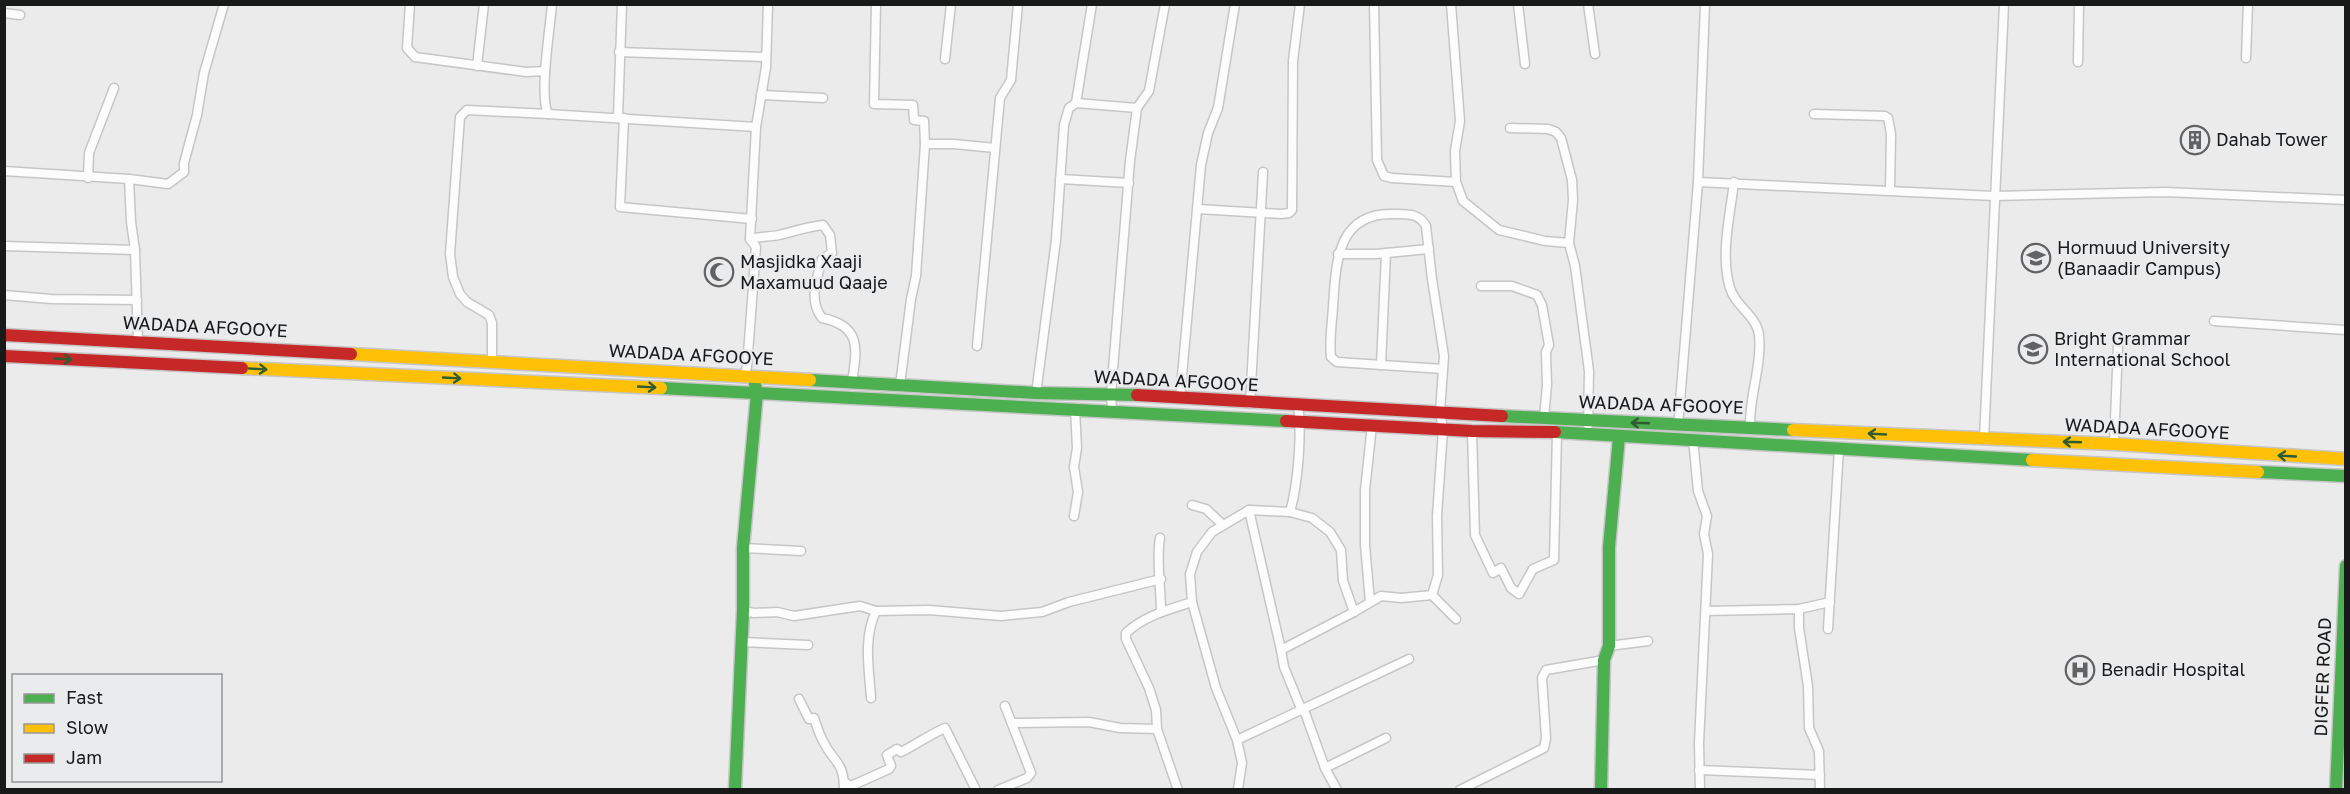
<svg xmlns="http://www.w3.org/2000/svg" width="2350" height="794" viewBox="0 0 2350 794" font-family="'Golos Text',sans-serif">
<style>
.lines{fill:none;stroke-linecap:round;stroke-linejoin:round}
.street-casing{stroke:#c6c6c7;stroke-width:11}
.fast-casing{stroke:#c6c6c7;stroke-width:15}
.slow-casing{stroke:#c6c6c7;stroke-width:15}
.jam-casing{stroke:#c6c6c7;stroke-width:15}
.street{stroke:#fcfcfc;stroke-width:8}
.fast{stroke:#4caf50;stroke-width:12}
.slow{stroke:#ffc107;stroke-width:12}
.jam{stroke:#c62828;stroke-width:12}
.oneway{stroke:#2f5c32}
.labels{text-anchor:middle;stroke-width:4.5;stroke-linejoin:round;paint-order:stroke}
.poi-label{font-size:18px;fill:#181919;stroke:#eaebed;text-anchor:start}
.street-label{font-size:18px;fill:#181919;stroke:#eaebed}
</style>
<rect width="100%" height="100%" fill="#ebebec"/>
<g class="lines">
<g class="street-casing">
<g id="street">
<path d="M410,4L407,48L415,57L526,72L545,71"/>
<path d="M552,4C550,29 539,95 548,114L756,127"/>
<path d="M876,4L874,104L913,105L914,120L924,121L925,144L916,276L911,299L900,385"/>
<path d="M1374,4L1377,160L1384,176L1392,178L1456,182"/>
<path d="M1451,4L1460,121L1455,151L1456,182L1463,201L1499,230L1545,241L1569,243"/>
<path d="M1518,4L1525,64"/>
<path d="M1588,4L1595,54"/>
<path d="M4,13L20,15"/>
<path d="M619,52L765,57"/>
<path d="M2246,58L2248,4"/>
<path d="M945,59L951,4"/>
<path d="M2078,62L2079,4"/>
<path d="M477,66L484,4"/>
<path d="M761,95L823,98"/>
<path d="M1076,103L1092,4"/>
<path d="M1814,114L1885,116L1888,118L1891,134L1890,190"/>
<path d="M618,117L622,4"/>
<path d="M624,118L620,207L752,219"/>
<path d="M1510,128L1548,129L1556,132L1561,138L1572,180L1573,200L1569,243L1575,266L1589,371L1588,425"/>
<path d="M925,144H954L995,148"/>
<path d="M4,171L129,179L131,222L135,250L138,342"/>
<path d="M88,178L89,153L114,88"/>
<path d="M129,179L168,184L184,172V163L197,115L204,73L224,4"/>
<path d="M1060,179L1129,183"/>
<path d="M1698,182L1994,196L2166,192L2346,200"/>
<path d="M1734,182C1730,216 1720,255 1730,288C1735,306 1757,316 1759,335C1762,367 1749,396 1750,427"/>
<path d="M1198,209L1281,214L1289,213L1292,210L1293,61L1300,4"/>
<path d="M750,239C760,236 770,237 779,235C796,231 806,227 823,225L830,235L832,253L822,259C817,279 808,300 822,318C862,326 857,349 852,382"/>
<path d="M4,246L135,250"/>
<path d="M1338,254H1376L1429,249"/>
<path d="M1481,286H1512L1537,295L1542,305L1549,345L1546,352L1547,385L1544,417"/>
<path d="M4,295L51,299L137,300"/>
<path d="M2214,321L2346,330"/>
<path d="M977,346L1000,98L1011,80L1018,4"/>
<path d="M492,361V323L489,315L467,302L460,294L453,277L450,254L460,117L467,110L548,114"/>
<path d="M1381,365L1386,253"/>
<path d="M743,378L747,367L756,247L750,239L756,127L766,67L768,4"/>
<path d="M1036,394L1056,240L1064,125L1069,108L1076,103L1137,108L1149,91L1165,4"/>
<path d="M1180,398L1201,165L1208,133L1218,108L1235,4"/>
<path d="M1250,404L1263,172"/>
<path d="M1112,411L1111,394L1130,161L1137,108"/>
<path d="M1678,426L1698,182L1705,4"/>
<path d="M1472,431L1475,535L1493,573L1501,568L1511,588L1519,594L1533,569L1554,560L1557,433"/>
<path d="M1693,439L1698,491L1707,516L1704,534L1708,554L1699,743L1700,790"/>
<path d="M1984,439L2004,4"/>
<path d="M2114,444L2118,345"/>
<path d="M1192,505L1206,509L1223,525"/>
<path d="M1249,510L1281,650"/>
<path d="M1290,512C1298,484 1302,434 1298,405"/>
<path d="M1074,516L1078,492L1074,467L1077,448L1075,409"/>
<path d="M1160,538C1156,560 1161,588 1161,612"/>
<path d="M743,548L801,551"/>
<path d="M1432,595L1438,575L1437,516L1443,429L1440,412L1444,356L1432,279L1426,226C1419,213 1407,214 1394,214C1336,212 1336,264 1333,307C1332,323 1329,341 1331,357L1337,362L1443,369"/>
<path d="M1370,602L1365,545V490L1372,425"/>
<path d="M1799,609V628L1808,686L1809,728L1819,751L1820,790"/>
<path d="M743,611L754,613L777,612L794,616L860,606L876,611L929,610L1001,616L1042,612L1069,602L1161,579"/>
<path d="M1706,611L1799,609L1830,602"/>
<path d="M1828,629L1839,448"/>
<path d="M742,642L808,645"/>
<path d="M1609,646L1648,641"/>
<path d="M871,698C869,668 863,639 876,611"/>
<path d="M799,699L809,719L814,718C817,726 819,734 823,741C834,764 844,760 844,790"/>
<path d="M1304,710L1325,768L1337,790"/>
<path d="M1302,711L1284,667L1281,650L1354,612"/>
<path d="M1012,723L1089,722L1120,728L1157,729"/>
<path d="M1237,740L1409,659"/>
<path d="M1325,768L1386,738"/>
<path d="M1699,770L1820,775"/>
<path d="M844,782L851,786L889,769L891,766L887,755L897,749L901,752C917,744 929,735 945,728L976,790"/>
<path d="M1238,789L1242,763L1237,740L1216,688L1192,602L1190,574L1197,552L1212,532L1249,510L1290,512L1312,518L1330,532L1341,550L1343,581L1354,612L1381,596L1401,598L1432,595L1456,619"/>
<path d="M998,790L1027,778L1031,773L1005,706"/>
<path d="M1178,790L1157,729L1156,710L1149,688L1126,639V633C1144,616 1170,609 1192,602"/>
<path d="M1460,790L1544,748L1546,738L1542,678L1546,670L1604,660"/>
</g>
</g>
<g class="fast-casing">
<g id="fast">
<path d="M810,380L1036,393L1137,395"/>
<path d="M661,388L1286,421"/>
<path d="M1502,416L1793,430"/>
<path d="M1555,432L2032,460"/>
<path d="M2258,472L2346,476"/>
<path d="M735,790L743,611V548L757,393L755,384"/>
<path d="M1601,790L1604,660L1609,646V547L1619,437"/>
<path d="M2336,790L2346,566"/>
</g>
</g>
<g class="slow-casing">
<g id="slow">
<path d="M351,354L810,380"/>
<path d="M242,368L661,388"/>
<path d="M1793,430L2114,444L2346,459"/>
<path d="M2032,460L2258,472"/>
</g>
</g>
<g class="jam-casing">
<g id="jam">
<path d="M4,335L351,354"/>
<path d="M4,356L242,368"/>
<path d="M1137,395L1502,416"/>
<path d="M1286,421L1472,431L1555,432"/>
</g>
</g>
<use href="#street" class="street"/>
<use href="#fast" class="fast"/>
<use href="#slow" class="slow"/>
<use href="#jam" class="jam"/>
</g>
<defs><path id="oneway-shaft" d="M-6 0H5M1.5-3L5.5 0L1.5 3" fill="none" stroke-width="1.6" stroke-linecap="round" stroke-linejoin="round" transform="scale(1.5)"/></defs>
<g class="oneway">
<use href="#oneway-shaft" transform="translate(63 359) rotate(3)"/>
<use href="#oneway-shaft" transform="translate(258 369) rotate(3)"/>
<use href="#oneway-shaft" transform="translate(452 378) rotate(3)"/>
<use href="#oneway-shaft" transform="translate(647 387) rotate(3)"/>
<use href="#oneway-shaft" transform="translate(1640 423) rotate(-178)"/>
<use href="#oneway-shaft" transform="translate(1877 434) rotate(-177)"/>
<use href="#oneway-shaft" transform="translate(2072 442) rotate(-178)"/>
<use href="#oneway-shaft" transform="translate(2287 456) rotate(-177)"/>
</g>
<defs>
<g id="building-ring" transform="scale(1.5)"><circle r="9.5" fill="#eaebed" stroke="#626263" stroke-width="1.5"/><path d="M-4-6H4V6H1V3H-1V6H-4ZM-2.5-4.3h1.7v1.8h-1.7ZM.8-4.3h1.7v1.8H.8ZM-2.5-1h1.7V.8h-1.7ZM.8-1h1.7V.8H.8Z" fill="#626263"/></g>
<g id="university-ring" transform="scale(1.5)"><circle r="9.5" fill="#eaebed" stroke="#626263" stroke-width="1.5"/><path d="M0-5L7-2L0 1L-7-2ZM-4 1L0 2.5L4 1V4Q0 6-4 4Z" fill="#626263"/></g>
<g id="mosque-ring" transform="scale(1.5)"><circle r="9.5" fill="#eaebed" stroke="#626263" stroke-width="1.5"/><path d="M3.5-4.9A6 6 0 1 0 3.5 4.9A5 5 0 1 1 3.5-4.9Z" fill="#626263"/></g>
<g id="school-ring" transform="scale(1.5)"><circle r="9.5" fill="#eaebed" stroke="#626263" stroke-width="1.5"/><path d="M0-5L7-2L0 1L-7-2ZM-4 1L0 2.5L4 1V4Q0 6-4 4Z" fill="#626263"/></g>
<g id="hospital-ring" transform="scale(1.5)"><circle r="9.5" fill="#eaebed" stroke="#626263" stroke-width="1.5"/><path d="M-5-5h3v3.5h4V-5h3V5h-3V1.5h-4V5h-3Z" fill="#626263"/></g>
</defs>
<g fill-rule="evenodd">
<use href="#building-ring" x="2195" y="140"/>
<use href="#university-ring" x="2036" y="258"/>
<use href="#mosque-ring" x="719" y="272"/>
<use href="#school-ring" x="2033" y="349"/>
<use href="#hospital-ring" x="2080" y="670"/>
</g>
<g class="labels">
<g class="poi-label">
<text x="2216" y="146">Dahab Tower</text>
<text x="2057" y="254">Hormuud University<tspan x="2057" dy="21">(Banaadir Campus)</tspan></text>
<text x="740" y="268">Masjidka Xaaji<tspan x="740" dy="21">Maxamuud Qaaje</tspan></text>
<text x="2054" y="345">Bright Grammar<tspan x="2054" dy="21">International School</tspan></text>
<text x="2101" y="676">Benadir Hospital</text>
</g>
<g class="street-label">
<text transform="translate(205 327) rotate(3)" y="6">WADADA AFGOOYE</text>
<text transform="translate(691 355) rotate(3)" y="6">WADADA AFGOOYE</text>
<text transform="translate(1176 381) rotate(3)" y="6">WADADA AFGOOYE</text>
<text transform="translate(1661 405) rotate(2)" y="6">WADADA AFGOOYE</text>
<text transform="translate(2147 429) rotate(3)" y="6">WADADA AFGOOYE</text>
<text transform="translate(2323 677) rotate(-88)" y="6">DIGFER ROAD</text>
</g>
</g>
<rect width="2350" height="794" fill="none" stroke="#181919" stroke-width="12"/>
<rect x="12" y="674" width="210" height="108" fill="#eaebed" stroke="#969798" stroke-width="1.5"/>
<rect x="24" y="694" width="30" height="9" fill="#4caf50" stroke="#969798" stroke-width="1.5"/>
<text x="66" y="704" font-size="18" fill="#181919">Fast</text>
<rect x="24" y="724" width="30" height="9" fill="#ffc107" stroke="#969798" stroke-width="1.5"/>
<text x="66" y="734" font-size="18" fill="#181919">Slow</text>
<rect x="24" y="754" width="30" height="9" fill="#c62828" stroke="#969798" stroke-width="1.5"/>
<text x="66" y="764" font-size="18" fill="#181919">Jam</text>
</svg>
